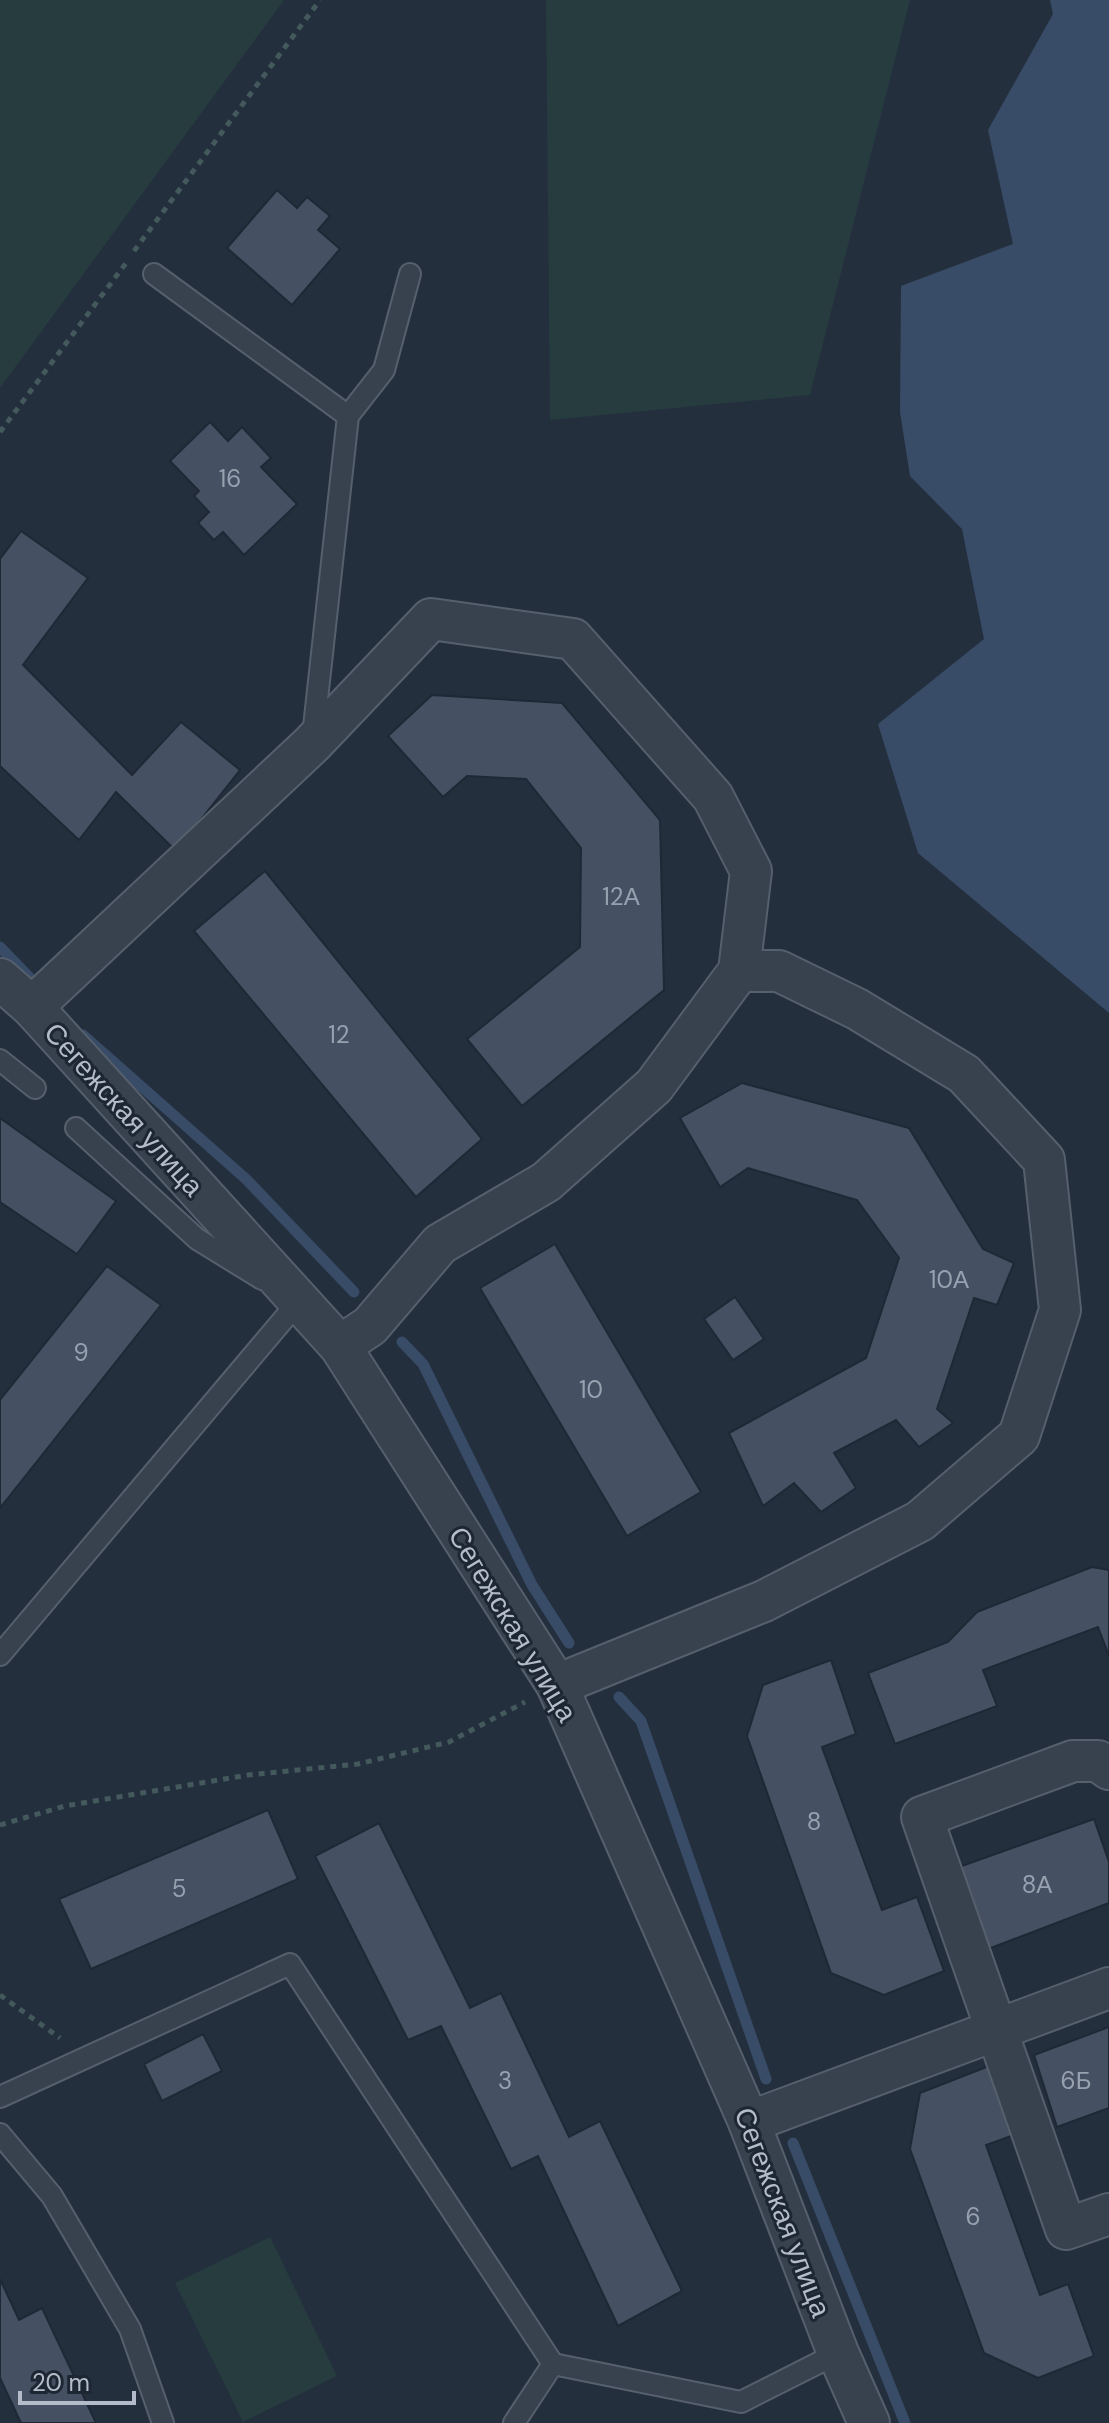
<svg xmlns="http://www.w3.org/2000/svg" width="1109" height="2423" viewBox="0 0 1109 2423" font-family="'DM Sans',sans-serif">
<style>
.green{fill:#263c3f}
.water{fill:#394c67}
.lines{fill:none;stroke-linecap:round;stroke-linejoin:round}
.stream{stroke:#394c67;stroke-width:11}
.building{fill:#455162;stroke:#1f2835;stroke-width:2}
.service-casing{stroke:#565f6c;stroke-width:24}
.minor-casing{stroke:#565f6c;stroke-width:44}
.path{stroke:#44595c;stroke-width:5;stroke-dasharray:6 6;stroke-linecap:butt}
.service{stroke:#38414e;stroke-width:20}
.minor{stroke:#38414e;stroke-width:40}
.labels{text-anchor:middle;stroke-width:6;stroke-linejoin:round;paint-order:stroke}
.number-label{font-size:24px;fill:#98a1af}
.street-label{font-size:28px;fill:#b4bcc9;stroke:#1d2633}
</style>
<rect width="100%" height="100%" fill="#242f3e"/>
<g class="green">
<path d="M0,0H284L0,388Z"/>
<path d="M546,0H910L810,395L550,420Z"/>
<path d="M270,2237L337,2376L243,2422L175,2283Z"/>
</g>
<path class="water" d="M1050,0H1109V1013L918,853L878,724L984,639L962,529L910,476L900,412L901,286L1013,244L988,130L1053,14Z"/>
<g class="lines">
<g class="stream">
<path d="M0,947L29,977"/>
<path d="M83,1035L246,1179L354,1292"/>
<path d="M402,1342L423,1364L532,1585L569,1643"/>
<path d="M619,1697L641,1721L766,2079"/>
<path d="M793,2143L905,2423"/>
</g>
</g>
<g class="building">
<path d="M277,190L297,208L307,197L330,216L318,230L340,249L292,305L227,248Z"/>
<path d="M210,422L228,441L242,427L271,458L261,467L297,504L244,555L223,532L214,540L198,523L209,512L194,496L199,491L170,461Z"/>
<path d="M21,531L88,578L23,665L132,775L181,722L240,770L176,851L116,792L79,840L0,766V559Z"/>
<path d="M432,695L562,703L660,820L664,990L522,1106L467,1039L580,947L581,848L526,779L467,776L443,797L388,736Z"/>
<path d="M265,871L482,1139L416,1197L194,931Z"/>
<path d="M742,1083L909,1128L983,1249L1014,1263L997,1305L974,1298L937,1409L953,1423L919,1447L896,1420L834,1453L856,1488L821,1512L794,1483L763,1506L729,1433L866,1358L899,1258L857,1200L748,1168L720,1187L680,1118Z"/>
<path d="M0,1118L116,1201L77,1254L0,1202Z"/>
<path d="M555,1244L701,1492L627,1536L480,1288Z"/>
<path d="M107,1266L161,1305L0,1508V1400Z"/>
<path d="M735,1297L764,1339L733,1360L704,1319Z"/>
<path d="M1092,1567L1109,1570V1656L1098,1627L983,1670L997,1706L895,1744L868,1673L948,1642L977,1612Z"/>
<path d="M831,1660L856,1734L822,1747L882,1910L917,1897L944,1971L884,1995L831,1973L747,1736L763,1685Z"/>
<path d="M268,1810L298,1879L91,1969L59,1899Z"/>
<path d="M1094,1819L1109,1862V1903L988,1949L959,1867Z"/>
<path d="M379,1823L470,2008L501,1993L569,2137L600,2121L682,2291L618,2326L538,2156L511,2169L441,2026L408,2040L315,1856Z"/>
<path d="M1109,2027V2108L1057,2127L1034,2055Z"/>
<path d="M203,2034L222,2071L162,2101L144,2064Z"/>
<path d="M989,2066L1014,2135L986,2145L1040,2295L1068,2284L1094,2356L1038,2378L984,2353L910,2149L920,2093Z"/>
<path d="M0,2279L19,2320L42,2308L96,2423H21L0,2378Z"/>
</g>
<g class="lines">
<g class="service-casing">
<g id="service">
<path d="M154,274L348,416"/>
<path d="M313,736L348,416L384,370L410,274"/>
<path d="M0,1060L35,1088"/>
<path d="M76,1128L197,1239L262,1279"/>
<path d="M0,1655L299,1301L293,1298"/>
<path d="M0,2097L290,1964L553,2364L514,2423"/>
<path d="M0,2134L52,2196L130,2329L163,2423"/>
<path d="M553,2364L741,2402L838,2353"/>
</g>
</g>
<g class="minor-casing">
<g id="minor">
<path d="M0,979L32,1007L340,1346L557,1685L749,2122L838,2353L869,2423"/>
<path d="M32,1007L312,744L431,619L573,639L713,797L751,871L739,971L654,1086L546,1182L440,1244L370,1326L340,1346"/>
<path d="M557,1685L764,1601L920,1521L1019,1436L1060,1310L1044,1160L964,1074L857,1009L779,971H739"/>
<path d="M1109,1769L1098,1761H1073L922,1817L1066,2229L1109,2214"/>
<path d="M749,2122L1109,1988"/>
</g>
</g>
<g class="path">
<path d="M134,251L320,0"/>
<path d="M0,432L126,263"/>
<path d="M0,1825L65,1806L248,1775L358,1764L449,1742L525,1702"/>
<path d="M0,1995L60,2038"/>
</g>
<use href="#service" class="service"/>
<use href="#minor" class="minor"/>
</g>
<g class="labels">
<g class="number-label">
<text x="230" y="487">16</text>
<text x="621" y="905">12А</text>
<text x="339" y="1043">12</text>
<text x="949" y="1288">10А</text>
<text x="81" y="1361">9</text>
<text x="591" y="1398">10</text>
<text x="814" y="1830">8</text>
<text x="1037" y="1893">8А</text>
<text x="179" y="1897">5</text>
<text x="505" y="2089">3</text>
<text x="1076" y="2089">6Б</text>
<text x="973" y="2225">6</text>
</g>
<g class="street-label">
<text transform="translate(124 1109) rotate(48)" y="10">Сегежская улица</text>
<text transform="translate(513 1624) rotate(59)" y="10">Сегежская улица</text>
<text transform="translate(783 2212) rotate(69)" y="10">Сегежская улица</text>
</g>
</g>
<path d="M20 2391v12h114v-12" fill="none" stroke="#b4bcc9" stroke-width="4"/>
<text x="32" y="2391" font-size="24" fill="#b4bcc9" stroke="#1d2633" stroke-width="6" paint-order="stroke">20 m</text>
</svg>
